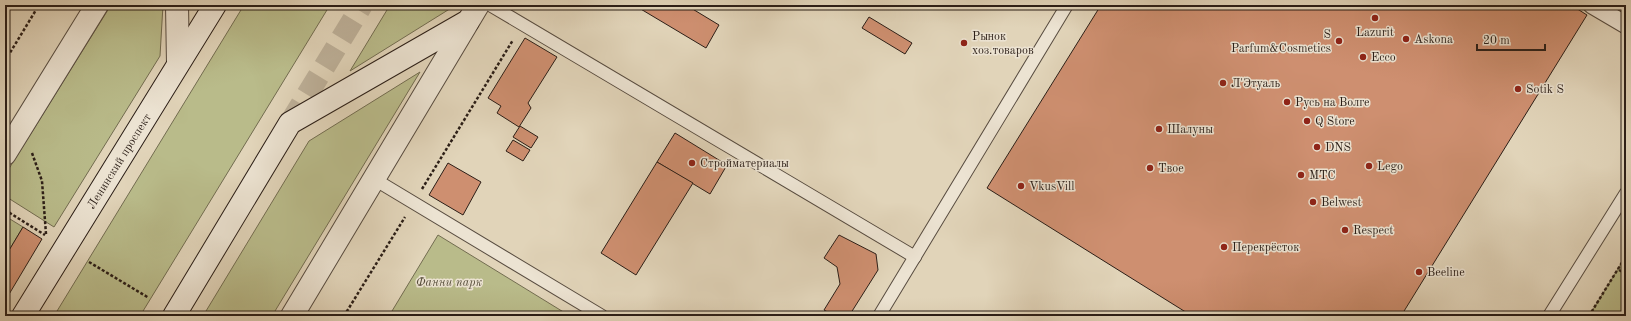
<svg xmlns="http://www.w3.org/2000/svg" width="1631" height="321" viewBox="0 0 1631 321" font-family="'Old Standard TT',serif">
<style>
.green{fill:#b9bb8a;stroke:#726c50}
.building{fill:#ce8f70;stroke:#2b1e17}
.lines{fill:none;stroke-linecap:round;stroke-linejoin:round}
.secondary-tunnel{stroke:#bdb099;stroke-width:22;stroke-dasharray:22 11;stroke-linecap:butt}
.service-casing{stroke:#584c40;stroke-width:14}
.pedestrian-casing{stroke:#584c40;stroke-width:19}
.minor-casing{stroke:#584c40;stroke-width:24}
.secondary-casing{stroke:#2b1e17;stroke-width:24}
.path{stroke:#2b1e17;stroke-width:2.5;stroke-dasharray:3 2;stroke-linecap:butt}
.service{stroke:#ece3d2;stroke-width:12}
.pedestrian{stroke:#ece3d2;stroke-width:17}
.minor{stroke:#ece3d2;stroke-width:22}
.secondary{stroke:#ece3d2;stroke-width:22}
.poi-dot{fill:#8f2418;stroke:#ece3d2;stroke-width:1.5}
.labels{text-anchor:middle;stroke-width:3;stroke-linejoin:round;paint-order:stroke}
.poi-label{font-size:12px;fill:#2b1e17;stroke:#ece3d2;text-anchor:start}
.street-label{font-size:12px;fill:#2b1e17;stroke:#ece3d2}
.park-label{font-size:12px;font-style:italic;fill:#564d3a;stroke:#ece3d2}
</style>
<rect width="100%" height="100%" fill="#e1d4b9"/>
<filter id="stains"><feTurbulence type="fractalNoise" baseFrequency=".005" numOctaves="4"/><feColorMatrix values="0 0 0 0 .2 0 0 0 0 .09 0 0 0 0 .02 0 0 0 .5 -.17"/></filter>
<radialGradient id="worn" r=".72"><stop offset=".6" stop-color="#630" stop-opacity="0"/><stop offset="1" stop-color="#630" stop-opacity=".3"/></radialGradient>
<g class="green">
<path d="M111,5H163L160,56L54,227L5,196V175Z"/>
<path d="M244,5H330L140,316H54Z"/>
<path d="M390,5H456L350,71Z"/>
<path d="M420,72L272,316H203L309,141Z"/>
<path d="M5,216L23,227L5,257Z"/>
<path d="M438,235L570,316H389Z"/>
<path d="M1626,256V316H1589Z"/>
</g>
<g class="building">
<path d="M634,5H686L719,25L706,48Z"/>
<path d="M1101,5H1571L1587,15L1401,316H1192L987,188Z"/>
<path d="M869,17L912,43L905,54L862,28Z"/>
<path d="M525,38L557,57L528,103L531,108L519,127L497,113L501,106L488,98Z"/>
<path d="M520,126L538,137L531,148L513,137Z"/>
<path d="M675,133L727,165L710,194L657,162Z"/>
<path d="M513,140L530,150L523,161L506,151Z"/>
<path d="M657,162L693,183L636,275L601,253Z"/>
<path d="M448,163L481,182L463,215L429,195Z"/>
<path d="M23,227L42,239L5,301V257Z"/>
<path d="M839,235L876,254L878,270L849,316H835L824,310L840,284L837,267L824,258Z"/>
</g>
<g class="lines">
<path class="secondary-tunnel" d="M290,123L362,5"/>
<g class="service-casing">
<g id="service">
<path d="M490,5L915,257"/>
<path d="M374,179L602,316"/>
<path d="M879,316L1067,5"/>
<path d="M1549,316L1626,193"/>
</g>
</g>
<g class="pedestrian-casing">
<path id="pedestrian" d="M1592,5L1626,25"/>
</g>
<g class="minor-casing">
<g id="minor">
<path d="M177,5L178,64"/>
<path d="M5,154L97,5"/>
<path d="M292,316L478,5"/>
</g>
</g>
<g class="secondary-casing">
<g id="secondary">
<path d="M23,316L215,5"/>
<path d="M174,316L290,123L468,21"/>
</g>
</g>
<g class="path">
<path d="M5,61L39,5"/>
<path d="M32,153L42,181L46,234"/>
<path d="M422,189L513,40"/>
<path d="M5,210L45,235"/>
<path d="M89,262L149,298"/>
<path d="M1619,270L1626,274"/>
<path d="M344,316L405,217"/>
<path d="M1589,316L1626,256"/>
</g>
<use href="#service" class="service"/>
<use href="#pedestrian" class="pedestrian"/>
<use href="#minor" class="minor"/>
<use href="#secondary" class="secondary"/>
</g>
<g class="poi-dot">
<circle cx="1375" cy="18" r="4"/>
<circle cx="1406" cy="39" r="4"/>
<circle cx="1339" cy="41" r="4"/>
<circle cx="964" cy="43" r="4"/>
<circle cx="1363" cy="57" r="4"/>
<circle cx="1223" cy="83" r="4"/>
<circle cx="1518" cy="89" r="4"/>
<circle cx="1287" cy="102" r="4"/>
<circle cx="1307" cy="121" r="4"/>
<circle cx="1159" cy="129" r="4"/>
<circle cx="1317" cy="147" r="4"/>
<circle cx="692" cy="163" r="4"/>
<circle cx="1369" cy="166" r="4"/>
<circle cx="1150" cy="168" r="4"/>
<circle cx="1301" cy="175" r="4"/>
<circle cx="1021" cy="186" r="4"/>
<circle cx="1313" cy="202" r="4"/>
<circle cx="1345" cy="230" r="4"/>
<circle cx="1224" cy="247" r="4"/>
<circle cx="1419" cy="272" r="4"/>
</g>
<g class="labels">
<g class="poi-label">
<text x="1375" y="36" text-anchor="middle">Lazurit</text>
<text x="1331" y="38" text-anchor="end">S<tspan x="1331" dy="14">Parfum&amp;Cosmetics</tspan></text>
<text x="972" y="40">Рынок<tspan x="972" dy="14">хоз.товаров</tspan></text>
<text x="1414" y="43">Askona</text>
<text x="1371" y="61">Ecco</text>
<text x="1231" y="87">Л'Этуаль</text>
<text x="1526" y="93">Sotik S</text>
<text x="1295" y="106">Русь на Волге</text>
<text x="1315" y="125">Q Store</text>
<text x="1167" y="133">Шалуны</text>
<text x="1325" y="151">DNS</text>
<text x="700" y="167">Стройматериалы</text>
<text x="1377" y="170">Lego</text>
<text x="1158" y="172">Твое</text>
<text x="1309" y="179">МТС</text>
<text x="1029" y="190">VkusVill</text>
<text x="1321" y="206">Belwest</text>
<text x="1353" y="234">Respect</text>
<text x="1232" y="251">Перекрёсток</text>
<text x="1427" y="276">Beeline</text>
</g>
<g class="street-label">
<text transform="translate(119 161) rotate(-58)" y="4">Ленинский проспект</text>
</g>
<g class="park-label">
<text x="449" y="286">Фанни парк</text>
</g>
</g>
<rect width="1631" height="321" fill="none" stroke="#e1d4b9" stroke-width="20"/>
<rect x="6" y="6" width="1619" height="309" fill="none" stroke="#2b1e17" stroke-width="2"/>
<rect x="10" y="10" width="1611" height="301" fill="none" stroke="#2b1e17"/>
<path d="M1477 44v6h68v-6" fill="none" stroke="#2b1e17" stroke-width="2"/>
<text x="1483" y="44" font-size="12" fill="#2b1e17" stroke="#ece3d2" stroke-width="3" paint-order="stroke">20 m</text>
<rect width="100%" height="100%" filter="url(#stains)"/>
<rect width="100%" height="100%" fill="url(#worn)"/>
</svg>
